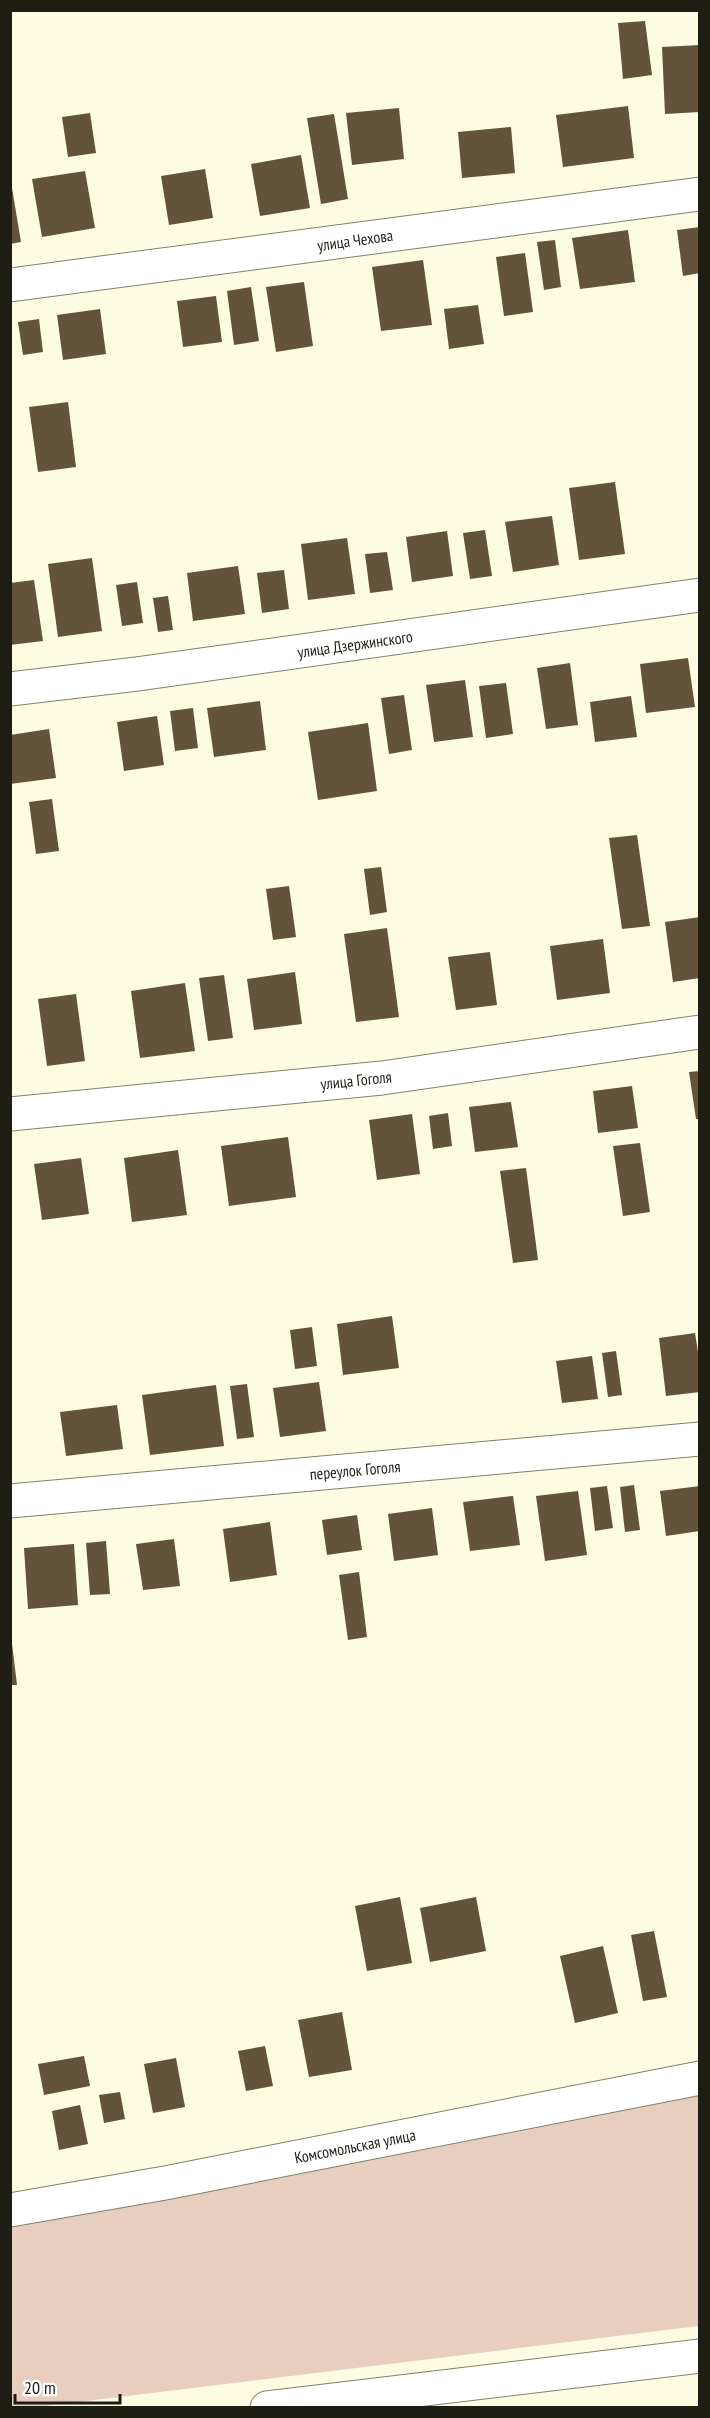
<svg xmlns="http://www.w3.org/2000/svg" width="710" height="2418" viewBox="0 0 710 2418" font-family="'PT Sans Narrow',sans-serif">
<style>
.green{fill:#e8cebf}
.building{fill:#63533a}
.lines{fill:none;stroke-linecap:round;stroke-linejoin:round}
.minor-casing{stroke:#82806a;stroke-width:35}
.minor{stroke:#fff;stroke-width:33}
.labels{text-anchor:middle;stroke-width:6;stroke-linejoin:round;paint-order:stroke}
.street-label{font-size:16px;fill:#1f1e15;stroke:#fff}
</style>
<rect width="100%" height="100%" fill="#fdfbe2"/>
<path class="green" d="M699,2086V2326L37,2407L11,2408V2218Z"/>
<g class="building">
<path d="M645,21L652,75L623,79L618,23Z"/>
<path d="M700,45V112L665,114L662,47Z"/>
<path d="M628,106L634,158L563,167L556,115Z"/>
<path d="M399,108L404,159L352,165L346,113Z"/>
<path d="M90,113L96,153L68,157L62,117Z"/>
<path d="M334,114L348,199L321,204L307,118Z"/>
<path d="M511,127L515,173L462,178L458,132Z"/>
<path d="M301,155L310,208L260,216L251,164Z"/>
<path d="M205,169L213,218L169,225L161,176Z"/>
<path d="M85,171L95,228L42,237L32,179Z"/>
<path d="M12,188L21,242L10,244V189Z"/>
<path d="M700,227V273L683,276L677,230Z"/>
<path d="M628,230L635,282L580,289L572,238Z"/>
<path d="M555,240L561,287L544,290L537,242Z"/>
<path d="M525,253L533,312L504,316L496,257Z"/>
<path d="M423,260L432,325L381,331L372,267Z"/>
<path d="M304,282L313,346L276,352L266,287Z"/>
<path d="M251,287L259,341L234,345L227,291Z"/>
<path d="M216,296L222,342L183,347L177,301Z"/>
<path d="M478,305L484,344L449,349L444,309Z"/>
<path d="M100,309L106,354L63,360L57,315Z"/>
<path d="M39,319L43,352L23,355L18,322Z"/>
<path d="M68,402L76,467L38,472L29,407Z"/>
<path d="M615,482L625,554L579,560L569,488Z"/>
<path d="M552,516L559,565L513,572L505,522Z"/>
<path d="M485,530L492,576L470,579L463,533Z"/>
<path d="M447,531L453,576L412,582L406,537Z"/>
<path d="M347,538L355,594L308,600L301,544Z"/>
<path d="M387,552L393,590L370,593L365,554Z"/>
<path d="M92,558L102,631L58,637L48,564Z"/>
<path d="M238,566L245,614L193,621L187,573Z"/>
<path d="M284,570L289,609L262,613L257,573Z"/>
<path d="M34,580L43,641L10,645V583Z"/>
<path d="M137,582L143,623L122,626L116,585Z"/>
<path d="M168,596L173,630L158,632L153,598Z"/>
<path d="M688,658L695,707L646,713L640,664Z"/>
<path d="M570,663L578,725L546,729L537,668Z"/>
<path d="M465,680L473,737L434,742L426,685Z"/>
<path d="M506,683L513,734L486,738L479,686Z"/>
<path d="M404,695L412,750L389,754L381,698Z"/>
<path d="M631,696L637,737L595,742L590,702Z"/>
<path d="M260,701L266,750L214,757L207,708Z"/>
<path d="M193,708L198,748L175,751L170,711Z"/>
<path d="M157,716L164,765L124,771L117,722Z"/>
<path d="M368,723L377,791L318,800L308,732Z"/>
<path d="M49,729L56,778L10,784V735Z"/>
<path d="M52,799L59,851L36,854L29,802Z"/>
<path d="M637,835L650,926L622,929L609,838Z"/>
<path d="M381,867L387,912L370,915L364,869Z"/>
<path d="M289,886L296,937L273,940L266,889Z"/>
<path d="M700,917V978L673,982L665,922Z"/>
<path d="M387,928L399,1017L356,1022L344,934Z"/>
<path d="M603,939L610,993L557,1000L550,946Z"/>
<path d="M490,952L497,1005L456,1010L448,957Z"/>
<path d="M295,972L302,1024L254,1030L247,979Z"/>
<path d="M224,975L233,1038L208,1041L199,978Z"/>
<path d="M185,983L195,1051L140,1058L131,991Z"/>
<path d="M76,994L85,1061L47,1066L38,999Z"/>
<path d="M700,1071V1119H696L689,1072Z"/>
<path d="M632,1086L638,1128L598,1133L593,1091Z"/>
<path d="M511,1102L518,1147L475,1152L469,1107Z"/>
<path d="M448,1113L452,1146L433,1149L429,1116Z"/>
<path d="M412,1114L420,1174L377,1180L369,1120Z"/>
<path d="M288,1137L296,1197L229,1206L221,1146Z"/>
<path d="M640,1143L650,1212L623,1216L613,1146Z"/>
<path d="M178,1150L187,1215L132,1222L124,1158Z"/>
<path d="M81,1158L89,1214L42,1220L34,1164Z"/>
<path d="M526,1168L538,1260L513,1263L500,1171Z"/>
<path d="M392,1316L399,1368L343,1375L337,1324Z"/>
<path d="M312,1327L317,1366L295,1369L290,1330Z"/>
<path d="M695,1333L700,1365V1392L666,1396L659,1338Z"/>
<path d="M616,1351L622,1395L608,1397L602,1353Z"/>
<path d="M592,1356L598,1399L562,1403L556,1361Z"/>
<path d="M319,1382L326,1431L280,1437L273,1388Z"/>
<path d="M247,1384L254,1437L237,1439L230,1386Z"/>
<path d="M216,1385L224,1446L150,1455L142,1395Z"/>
<path d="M117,1405L123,1449L66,1456L60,1412Z"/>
<path d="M634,1485L640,1530L625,1532L620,1487Z"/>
<path d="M607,1486L613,1528L595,1531L590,1488Z"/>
<path d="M700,1486V1531L666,1536L660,1491Z"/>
<path d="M578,1491L587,1555L545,1561L536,1496Z"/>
<path d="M513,1496L520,1545L470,1551L463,1502Z"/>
<path d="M432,1508L438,1555L394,1561L388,1514Z"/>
<path d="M357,1515L362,1550L327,1555L322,1520Z"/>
<path d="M270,1522L277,1575L230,1582L223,1529Z"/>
<path d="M174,1539L180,1586L143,1590L136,1544Z"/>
<path d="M106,1541L110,1594L90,1595L86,1543Z"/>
<path d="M74,1544L78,1605L28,1609L24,1548Z"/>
<path d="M359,1572L367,1637L348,1640L339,1575Z"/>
<path d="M10,1627L17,1685H10Z"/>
<path d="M400,1897L412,1963L367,1971L355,1906Z"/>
<path d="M476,1897L486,1951L430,1962L420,1908Z"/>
<path d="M654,1931L667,1997L643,2001L631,1935Z"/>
<path d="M603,1946L618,2013L575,2023L560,1956Z"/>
<path d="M342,2012L352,2070L309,2077L298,2020Z"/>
<path d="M265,2046L273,2086L246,2091L238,2051Z"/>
<path d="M84,2056L90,2086L44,2095L38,2064Z"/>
<path d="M176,2058L185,2107L153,2113L144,2064Z"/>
<path d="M120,2092L125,2119L104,2123L99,2095Z"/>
<path d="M80,2105L88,2144L59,2150L52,2111Z"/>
</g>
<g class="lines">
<g class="minor-casing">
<g id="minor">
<path d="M10,285L700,194"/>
<path d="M10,689L137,674L700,595"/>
<path d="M10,1114L382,1078L700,1032"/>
<path d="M10,1501L700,1439"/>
<path d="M10,2210L165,2183L700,2078"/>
<path d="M267,2408L700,2356"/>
</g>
</g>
<use href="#minor" class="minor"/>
</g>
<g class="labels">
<g class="street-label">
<text transform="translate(355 240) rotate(-8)" y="6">улица Чехова</text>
<text transform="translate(355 644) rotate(-8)" y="6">улица Дзержинского</text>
<text transform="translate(356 1080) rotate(-6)" y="6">улица Гоголя</text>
<text transform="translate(355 1470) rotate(-5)" y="6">переулок Гоголя</text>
<text transform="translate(355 2146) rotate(-11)" y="6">Комсомольская улица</text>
</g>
</g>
<rect width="710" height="2418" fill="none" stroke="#1f1e15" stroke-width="24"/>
<path d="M15 2394v9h105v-9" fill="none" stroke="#1f1e15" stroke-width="3"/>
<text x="24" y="2394" font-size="18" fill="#1f1e15" stroke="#ffffff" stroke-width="4.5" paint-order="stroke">20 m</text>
</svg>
